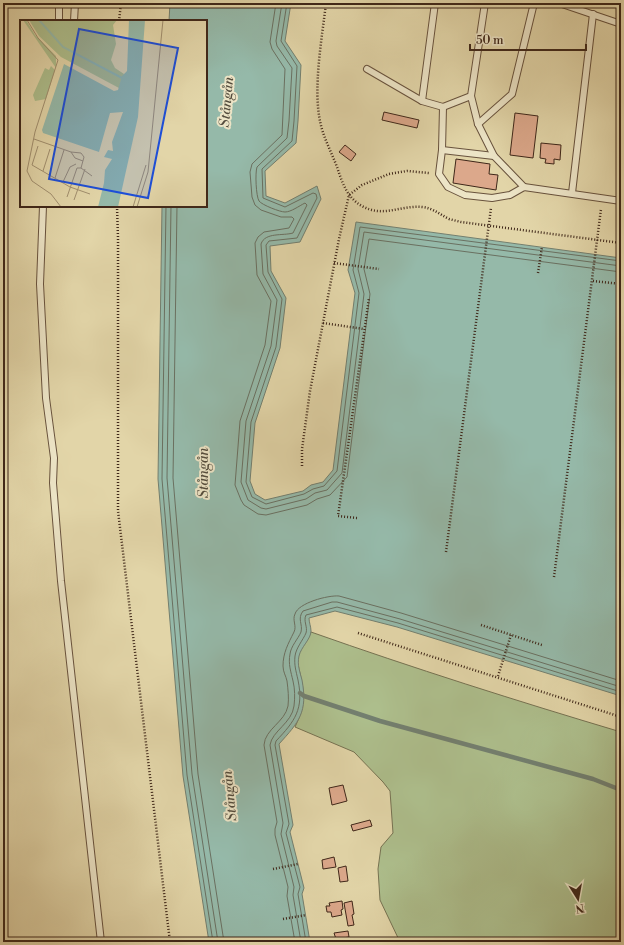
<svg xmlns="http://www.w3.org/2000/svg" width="624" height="945" viewBox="0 0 624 945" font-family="'Libre Bodoni',serif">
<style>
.green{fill:#adbe8c;stroke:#767252}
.water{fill:#95b9a9;stroke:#737f6f}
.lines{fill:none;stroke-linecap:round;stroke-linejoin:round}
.shore{stroke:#6a7061;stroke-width:1}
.stream{stroke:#737f6f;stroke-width:4.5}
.building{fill:#dca88b;stroke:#3f2719}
.lane-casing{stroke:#68523d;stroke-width:8}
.path{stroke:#3f2719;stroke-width:2.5;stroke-dasharray:1 2;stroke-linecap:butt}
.lane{stroke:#ece4c6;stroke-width:6}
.labels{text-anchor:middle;stroke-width:4;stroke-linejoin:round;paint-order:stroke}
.water-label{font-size:14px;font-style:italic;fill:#544c3d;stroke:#ece4c6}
.inset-river{fill:none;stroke:#95b9a9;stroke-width:2}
.inset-road{fill:none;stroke:#a18f6f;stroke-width:1}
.view{fill:#1d4ed8;fill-opacity:0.15;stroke:#1d4ed8;stroke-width:2}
.inset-edge{fill:none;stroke:#3f2719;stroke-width:2}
</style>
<rect width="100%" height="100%" fill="#e2d5a8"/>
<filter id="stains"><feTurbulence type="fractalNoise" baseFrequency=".005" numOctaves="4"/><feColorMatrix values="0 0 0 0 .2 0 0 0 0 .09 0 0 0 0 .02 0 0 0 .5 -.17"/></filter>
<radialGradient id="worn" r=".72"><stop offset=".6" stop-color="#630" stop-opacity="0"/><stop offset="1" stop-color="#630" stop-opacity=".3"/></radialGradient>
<path class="green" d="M311,632C413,668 517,701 621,732V942H400L380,900L378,869L381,847L393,833L390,791L383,782L354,752L295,727C303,710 306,698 301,679C300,670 296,663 299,654C302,646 307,639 311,632Z"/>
<path class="water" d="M170,3H291L285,41L301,65L298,121L296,143L265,171L266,196L285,203L317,186L321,199L300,242L270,246L271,271L286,298L280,348L255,423L250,481L255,494L265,500L303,491L311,485L323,482L333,470L355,293L348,270L356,222L621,258V696L397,627L335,611L309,618C309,622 311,627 311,631C311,639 301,647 299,656C297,665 300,672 302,680C308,712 299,722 279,744L293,825L290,832L304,888L302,894L310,942H209L183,776L158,479L162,206H206V21H169Z"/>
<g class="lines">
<g class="shore">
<path d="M276,3L270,42L272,49L285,69L282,135L252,164L250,172L252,197L255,205L261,210L281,217H292L294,219L289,228L264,232L258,237L255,243L257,275L271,301L265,345L240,421L235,485L241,500L244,505L258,514L266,515L307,505L317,499L330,495L347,477L370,294L364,269L369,239L621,272"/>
<path d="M282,3L276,41L277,46L292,68L289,121L287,138L257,167C255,173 256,196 259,201C262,205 280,212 285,212C291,212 299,206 305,203L307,205L293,233C283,236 265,232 261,244L263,274L277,300L271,346L246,421L241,482L248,500L261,508L266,509L306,499L315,493L327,490L342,473L364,294L358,269L364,232L621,266"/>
<path d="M287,3L281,41L297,66L294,121L292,141L262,169L263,198L285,207L313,193L316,194L317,198L297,238L269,241L266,245L268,272L282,299L276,347L251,422L246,482L252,497L266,504L304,494L313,489L324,486L337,471L359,293L353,270L360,227L621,261"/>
<path d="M166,206L162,479L187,775L213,942"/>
<path d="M171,206L167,478L192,774L218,942"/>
<path d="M177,206L173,478L198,774L224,942"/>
<path d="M295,942L287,896L288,887L275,835V829L277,822L264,745C265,729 285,722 288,706C289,698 288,689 287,681C286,676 283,672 283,666C283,653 288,644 294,632C297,626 292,620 295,614C298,603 328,595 339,596L401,613L621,681"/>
<path d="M301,942L293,895L294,887L281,834L283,823L270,745C272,731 292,723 294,706C295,698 295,689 293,681C291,672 288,664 290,654C291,646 298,639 301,632C303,624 297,619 303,611L332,602H337L400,619L621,687"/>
<path d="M306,942L298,894L300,887L286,833L289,824L275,745L276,741C295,721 304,709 298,680C296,671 294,665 295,656C296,648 303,640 306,633C308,627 303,621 306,615L337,607L398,623L621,692"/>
</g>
<path class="stream" d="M300,693L304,696L380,721L593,779L621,790"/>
</g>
<g class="building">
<path d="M384,112L419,120L417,128L382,120Z"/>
<path d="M515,113L538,116L533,158L510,155Z"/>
<path d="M541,143L561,145L560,160L554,159V164L545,163L546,159L540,158Z"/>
<path d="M345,145L356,154L351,161L339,152Z"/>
<path d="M456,159L490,164L489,174L498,175L496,190L453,183Z"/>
<path d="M343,785L347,801L332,805L329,788Z"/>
<path d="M370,820L372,826L353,831L351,825Z"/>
<path d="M334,857L336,867L323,869L322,860Z"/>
<path d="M346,866L348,881L340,882L338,868Z"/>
<path d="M342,901L343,909L341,910L342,915L332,917L331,912H327L326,906H330L329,903Z"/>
<path d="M352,901L354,914L352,915L354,925L348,926L344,903Z"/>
<path d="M348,931L349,937L336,939L334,933Z"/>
</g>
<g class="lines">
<g class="lane-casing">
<g id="lane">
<path d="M559,3L621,24"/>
<path d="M59,21V3"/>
<path d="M74,21L75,3"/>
<path d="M367,69L422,101L443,107L442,150L439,174L448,187L465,195L492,198L510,195L524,187L621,201"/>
<path d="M471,96L478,124L494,156"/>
<path d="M422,101L435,3"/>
<path d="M443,107L471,96L485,3"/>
<path d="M478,124L512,94L534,3"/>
<path d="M442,150L494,156L524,187"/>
<path d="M572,193L593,14"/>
<path d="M43,206L40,284L46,398L54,458L53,483L61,581L101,942"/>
</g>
</g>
<g class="path">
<path d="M326,3C322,38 313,87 320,121C323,137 331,151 337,167C342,182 347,198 362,206C383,218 401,205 422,207C433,208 439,214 449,219C453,220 457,221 461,222L621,243"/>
<path d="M119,21L121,3"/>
<path d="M117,206L118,238V511L170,942"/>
<path d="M334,263L379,269"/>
<path d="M538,273L542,247"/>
<path d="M593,281L621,284"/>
<path d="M323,323L364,329"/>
<path d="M302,466V449L310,391L339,239L349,195L362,185L389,174L407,171L429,173"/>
<path d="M357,518L338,516L369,298"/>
<path d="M446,552L491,208"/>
<path d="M554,577L601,209"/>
<path d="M481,625L542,645"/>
<path d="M358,633L621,717"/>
<path d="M498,676L511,635"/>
<path d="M273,869L298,864"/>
<path d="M283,919L306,915"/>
</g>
<use href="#lane" class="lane"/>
</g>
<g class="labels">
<g class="water-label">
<text transform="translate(226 102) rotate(-85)" y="5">Stångån</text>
<text transform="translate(203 473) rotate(-90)" y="5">Stångån</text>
<text transform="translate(229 796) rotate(-96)" y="5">Stångån</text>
</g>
</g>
<g transform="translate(20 20)">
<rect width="187" height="187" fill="#e2d5a8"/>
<path d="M3,0H6L15,15L36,36V48ZM9,0H97L93,5L96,24L91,40L95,48L104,54L101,65L99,68L41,37L19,16ZM31,46L35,50L26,79L15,81L13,75L25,48L29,50Z" fill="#adbe8c"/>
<path d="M109,0H125L118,97L98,187H78L84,163L85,150L92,139L84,137L88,130L93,131L92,122L103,92L90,93L79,132L23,113L22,110L44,44L94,71L98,70L102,56L107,51Z" fill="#95b9a9"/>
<path class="inset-river" d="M19,0L43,27L102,58"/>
<path class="inset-road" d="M7,0L18,18L38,40L15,112L7,151L12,161L31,174L41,187M14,119L51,132L61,133L64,137L61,148L72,156M18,126L12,145L50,167L70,174M51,132L55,138L63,141M23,151L30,129M35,158L44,130M43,162L50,147L56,144M47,177L57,148H61M54,180L65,149M113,187L126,145M117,187L128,152L143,0"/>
<path class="view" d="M59,9L158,28L128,178L29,159Z"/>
<rect width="187" height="187" class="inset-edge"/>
</g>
<rect width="624" height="945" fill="none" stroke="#e2d5a8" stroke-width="16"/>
<rect x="4" y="4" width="616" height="937" fill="none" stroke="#3f2719" stroke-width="2"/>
<rect x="8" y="8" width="608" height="929" fill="none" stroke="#3f2719"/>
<g transform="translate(578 899) rotate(169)" stroke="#ece4c6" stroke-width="3" paint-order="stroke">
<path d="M0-3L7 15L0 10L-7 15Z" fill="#3f2719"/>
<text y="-6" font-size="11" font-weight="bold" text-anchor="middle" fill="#3f2719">N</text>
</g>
<path d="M470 44v6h116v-6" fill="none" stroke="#3f2719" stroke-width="2"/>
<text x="476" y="44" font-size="12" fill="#3f2719" stroke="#ece4c6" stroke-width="3" paint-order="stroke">50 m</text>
<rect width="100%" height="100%" filter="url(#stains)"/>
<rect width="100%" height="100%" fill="url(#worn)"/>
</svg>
